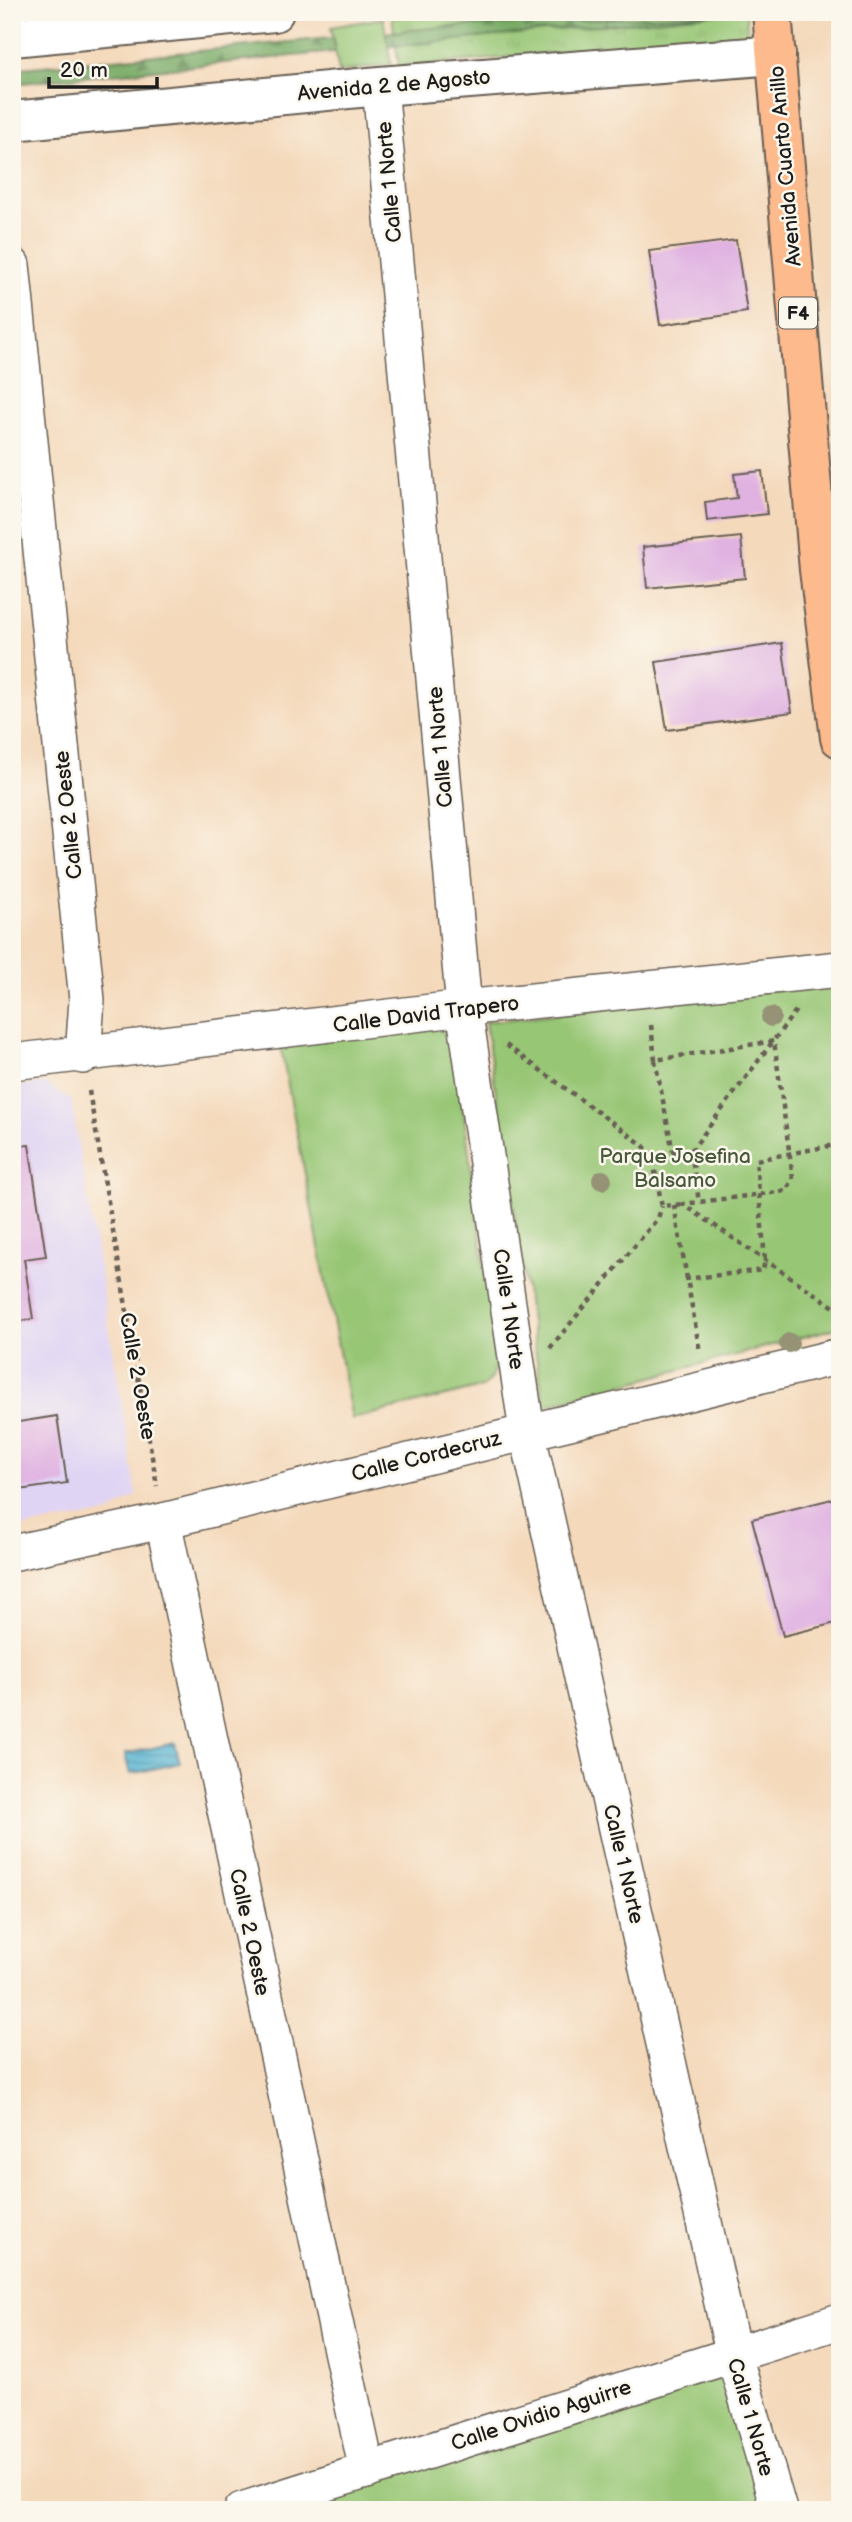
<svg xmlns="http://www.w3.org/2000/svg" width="852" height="2522" viewBox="0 0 852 2522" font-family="'Balsamiq Sans',sans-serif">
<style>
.built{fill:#e0d4f4}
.grass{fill:url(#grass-tufts);stroke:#5a7148;stroke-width:2}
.forest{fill:url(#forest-firs);stroke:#4a6441;stroke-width:2}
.green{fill:#97c674;stroke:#5a7148;stroke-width:2}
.water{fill:url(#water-rules);stroke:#376776;stroke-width:2}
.building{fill:#e0b2e2}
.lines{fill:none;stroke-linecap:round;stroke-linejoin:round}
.minor-casing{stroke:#685e54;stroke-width:38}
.tertiary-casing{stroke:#685e54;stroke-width:42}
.trunk-casing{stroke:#685e54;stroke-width:42}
.path{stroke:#685e54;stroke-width:4.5;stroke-dasharray:5 5;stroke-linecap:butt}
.minor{stroke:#fff;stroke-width:35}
.tertiary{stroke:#fff;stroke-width:38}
.trunk{stroke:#fcba8d;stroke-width:38}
.tree{fill:#959275}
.labels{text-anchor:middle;stroke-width:5;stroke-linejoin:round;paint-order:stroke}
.shield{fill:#fbf7ec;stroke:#5f5e5a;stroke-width:2}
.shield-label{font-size:19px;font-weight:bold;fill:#1c1c1c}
.street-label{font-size:21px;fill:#1c1c1c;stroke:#fbf7ec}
.park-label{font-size:21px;fill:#47583b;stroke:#fbf7ec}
</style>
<defs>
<pattern id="grass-tufts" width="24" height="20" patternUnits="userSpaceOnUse" patternTransform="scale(1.75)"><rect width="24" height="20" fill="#97c674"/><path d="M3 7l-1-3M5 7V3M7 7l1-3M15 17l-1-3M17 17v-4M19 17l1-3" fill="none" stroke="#82aa64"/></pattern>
<pattern id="forest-firs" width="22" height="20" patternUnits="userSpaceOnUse" patternTransform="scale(1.75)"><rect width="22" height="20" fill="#79ab66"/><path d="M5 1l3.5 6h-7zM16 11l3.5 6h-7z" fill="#628a53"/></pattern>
<pattern id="water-rules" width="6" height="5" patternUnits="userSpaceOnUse" patternTransform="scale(1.75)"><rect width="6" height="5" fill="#52b2d1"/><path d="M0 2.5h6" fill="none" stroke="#4390a9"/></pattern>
</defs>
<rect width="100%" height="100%" fill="#fbf7ec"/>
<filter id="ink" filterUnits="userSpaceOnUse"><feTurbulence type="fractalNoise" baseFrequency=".0143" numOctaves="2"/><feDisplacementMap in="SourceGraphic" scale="14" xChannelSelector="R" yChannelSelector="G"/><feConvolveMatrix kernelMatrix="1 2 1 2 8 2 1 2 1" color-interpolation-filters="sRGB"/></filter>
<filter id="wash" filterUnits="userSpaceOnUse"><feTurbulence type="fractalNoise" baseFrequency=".00686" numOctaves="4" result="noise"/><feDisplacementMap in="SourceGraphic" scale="28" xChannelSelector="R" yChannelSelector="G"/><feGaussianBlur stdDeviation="1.57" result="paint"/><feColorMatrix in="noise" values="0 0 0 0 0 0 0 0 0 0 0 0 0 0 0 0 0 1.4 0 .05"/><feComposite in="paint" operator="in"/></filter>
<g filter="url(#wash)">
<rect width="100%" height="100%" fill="#f4d9bb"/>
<path class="built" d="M45,1083L71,1100L137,1495L109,1513L12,1529V1087Z"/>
<path class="grass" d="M439,12H746L748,36L399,67L392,17Z"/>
<path class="forest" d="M727,13L12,84V69L444,27Z"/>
<g class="green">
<path d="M383,18L391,64L339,72L331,27Z"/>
<path d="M840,982V1327L544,1406L485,1022Z"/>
<path d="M439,1028L454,1042L497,1359L492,1377L482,1387L352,1419L280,1044Z"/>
<path d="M721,2368L771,2510H262Z"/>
</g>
<path class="water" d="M175,1743L180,1763L130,1774L125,1754Z"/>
<g id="blocks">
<g class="building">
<path d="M736,240L747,312L660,325L649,251Z"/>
<path d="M762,471L767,514L707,521L705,502L737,498L734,474Z"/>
<path d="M741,537L745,578L647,588L643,547Z"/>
<path d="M782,643L792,712L667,730L656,662Z"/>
<path d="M12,1130L16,1146L29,1145L46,1256L24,1259L33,1319L12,1322Z"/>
<path d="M57,1416L67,1483L12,1491V1423Z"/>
<path d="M840,1497V1622L783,1636L752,1519Z"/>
</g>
</g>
</g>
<g filter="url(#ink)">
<use href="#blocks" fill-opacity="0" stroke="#685e54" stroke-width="2"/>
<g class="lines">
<g class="minor-casing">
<g id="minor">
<path d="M380,86L464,1008L527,1431L733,2352L779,2510"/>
<path d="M12,265L87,1000L83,1056"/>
<path d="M12,1062L464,1008L840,969"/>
<path d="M163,1521L367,2471"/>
<path d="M12,1553L163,1521L840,1356"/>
<path d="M242,2510L840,2321"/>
</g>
</g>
<g class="tertiary-casing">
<g id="tertiary">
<path d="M12,37L274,12"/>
<path d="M12,121L380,86L776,55"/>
</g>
</g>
<g class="trunk-casing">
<path id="trunk" d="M772,12L819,570L840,738"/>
</g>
<g class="path">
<path d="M651,1025L655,1060L774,1041L793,1179L786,1191L683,1204L840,1311"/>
<path d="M506,1045L643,1145L652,1156"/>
<path d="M655,1060L673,1152L652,1156L662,1206L683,1204"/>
<path d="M89,1091L157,1486"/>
<path d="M691,1151L797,1009"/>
<path d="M673,1152L691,1151L699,1202"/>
<path d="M674,1205L700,1352"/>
<path d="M685,1279L763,1270L765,1260L756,1160L840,1144"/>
<path d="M550,1348L658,1218L662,1206"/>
</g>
<use href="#minor" class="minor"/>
<use href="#tertiary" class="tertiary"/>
<use href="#trunk" class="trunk"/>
</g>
<g class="tree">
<circle cx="771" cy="1017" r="10"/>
<circle cx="602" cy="1180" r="10"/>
<circle cx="789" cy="1343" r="10"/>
</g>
</g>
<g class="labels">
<rect class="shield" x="779" y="297.5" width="38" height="31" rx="5"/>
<g class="shield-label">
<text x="798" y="320">F4</text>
</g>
<g class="street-label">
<text transform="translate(394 85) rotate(-5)" y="7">Avenida 2 de Agosto</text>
<text transform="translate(785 166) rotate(-95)" y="7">Avenida Cuarto Anillo</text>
<text transform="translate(389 182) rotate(-95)" y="7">Calle 1 Norte</text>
<text transform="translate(440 747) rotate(-95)" y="7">Calle 1 Norte</text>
<text transform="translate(68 815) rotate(-96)" y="7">Calle 2 Oeste</text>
<text transform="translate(426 1014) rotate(-7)" y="7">Calle David Trapero</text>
<text transform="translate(509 1309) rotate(82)" y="7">Calle 1 Norte</text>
<text transform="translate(138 1376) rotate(80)" y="7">Calle 2 Oeste</text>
<text transform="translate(426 1456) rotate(-14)" y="7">Calle Cordecruz</text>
<text transform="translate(624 1864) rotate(77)" y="7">Calle 1 Norte</text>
<text transform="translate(250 1932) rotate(78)" y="7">Calle 2 Oeste</text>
<text transform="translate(541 2415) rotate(-18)" y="7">Calle Ovidio Aguirre</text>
<text transform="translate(751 2417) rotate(74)" y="7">Calle 1 Norte</text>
</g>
<g class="park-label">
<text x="675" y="1163">Parque Josefina<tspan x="675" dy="24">Balsamo</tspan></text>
</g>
</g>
<rect width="852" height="2522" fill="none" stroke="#fbf7ec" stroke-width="42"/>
<path d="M49 77v10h108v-10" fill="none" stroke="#1c1c1c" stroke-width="3.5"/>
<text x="60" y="77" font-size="21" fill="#1c1c1c" stroke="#fbf7ec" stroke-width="5" paint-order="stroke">20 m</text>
</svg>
